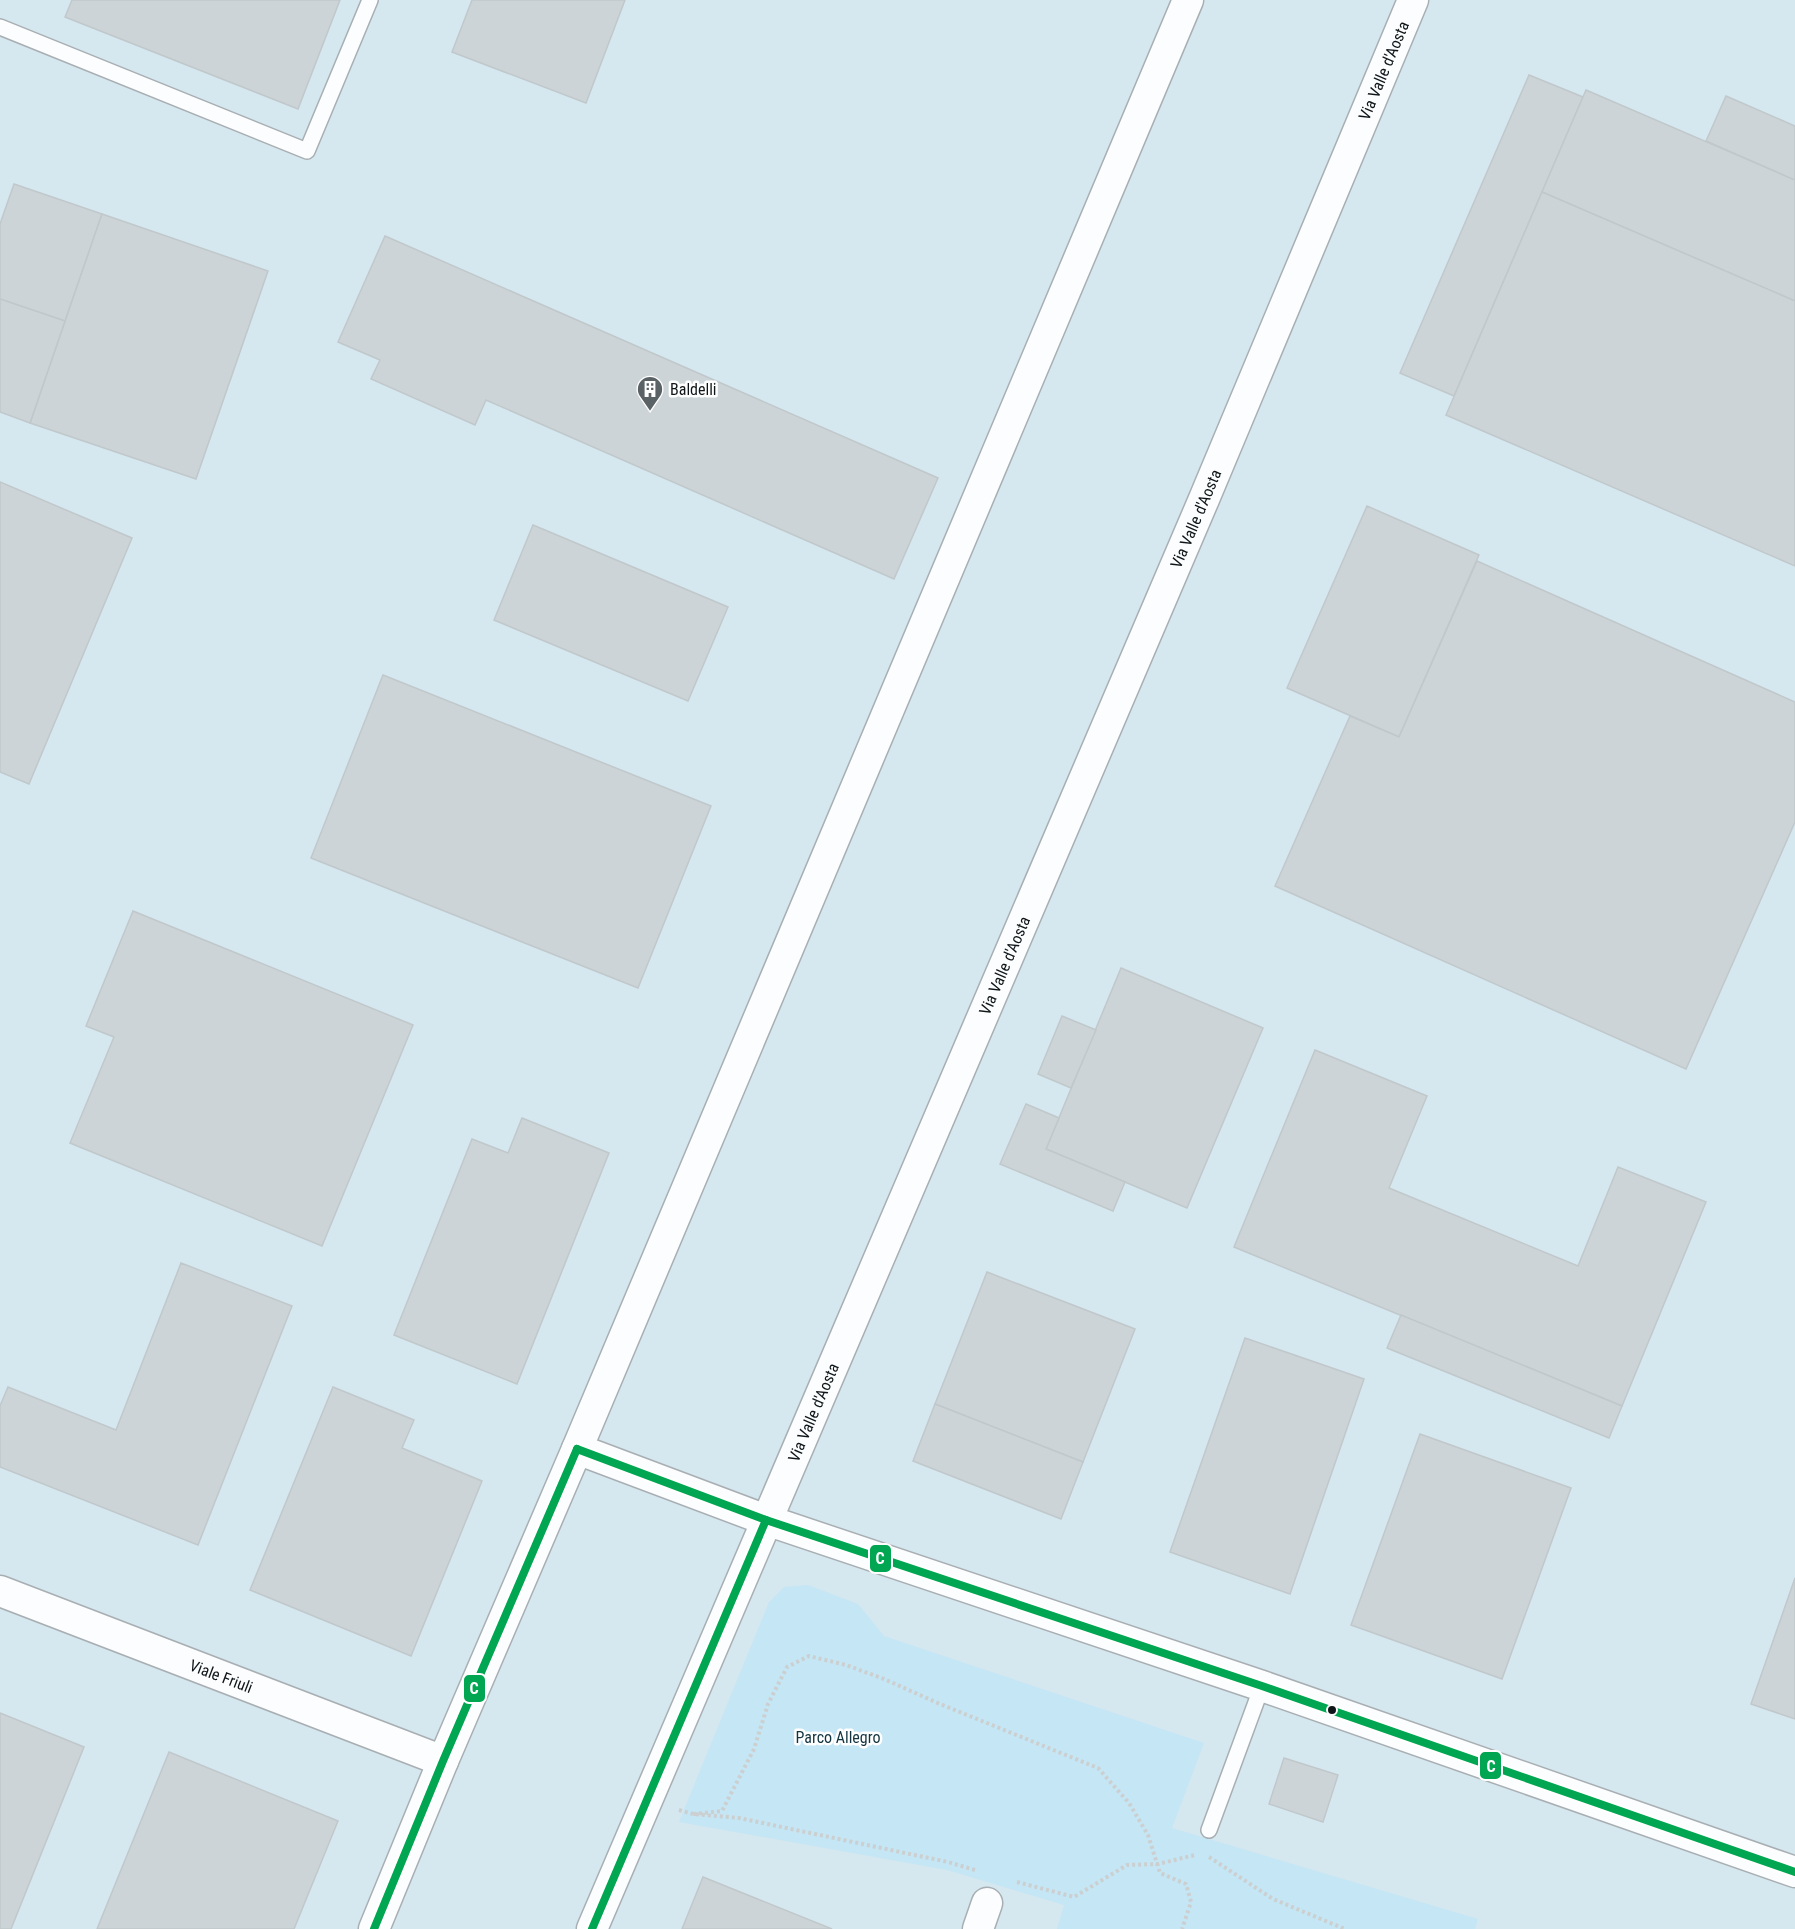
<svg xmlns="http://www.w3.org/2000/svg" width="1795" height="1929" viewBox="0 0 1795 1929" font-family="'Roboto Condensed',sans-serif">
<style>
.built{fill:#d5e7ef}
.green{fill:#c5e6f5}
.building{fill:#ccd4d7;stroke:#c0c8cb;stroke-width:1.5}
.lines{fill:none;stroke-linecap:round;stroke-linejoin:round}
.service-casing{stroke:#a8afb3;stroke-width:18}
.minor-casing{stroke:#a8afb3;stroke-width:33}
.path{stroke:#cccfd0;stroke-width:4;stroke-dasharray:3 3;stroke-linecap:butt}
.service{stroke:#fcfdfe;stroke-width:15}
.minor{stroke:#fcfdfe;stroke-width:30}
.bus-1-casing{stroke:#fff;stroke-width:12}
.bus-1{stroke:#00a651;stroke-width:8}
.bus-dot{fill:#0f1518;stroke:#fff;stroke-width:2}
.labels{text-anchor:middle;stroke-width:5;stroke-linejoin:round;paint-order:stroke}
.street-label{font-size:16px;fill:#0f1518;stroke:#fff}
.poi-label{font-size:16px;fill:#0f1518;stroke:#fff;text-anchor:start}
.park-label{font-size:16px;fill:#123441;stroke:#fff}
.line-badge{stroke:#fff;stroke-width:2}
.badge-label{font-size:16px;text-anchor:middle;font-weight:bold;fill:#fff}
</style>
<rect width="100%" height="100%" fill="#e8f2f6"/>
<rect class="built" x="0" y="0" width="1795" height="1929"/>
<path class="green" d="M808,1585L858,1604L884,1636L1204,1743L1172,1828L1478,1919L1475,1929H1057L1064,1905L947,1870L679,1822L769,1602L784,1587Z"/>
<g class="building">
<path d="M72,0H340L298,109L65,17Z"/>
<path d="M472,0H625L586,103L452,52Z"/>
<path d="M1529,75L1583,97L1454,396L1400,373Z"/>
<path d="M1586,90L1795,180V301L1542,192Z"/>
<path d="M1726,96L1795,126V180L1706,141Z"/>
<path d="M14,184L102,214L65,321L0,299V224Z"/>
<path d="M1542,192L1795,301V566L1446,415Z"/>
<path d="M102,214L268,271L196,479L30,423Z"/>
<path d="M385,236L938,478L894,579L486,400L475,425L371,379L380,360L338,342Z"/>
<path d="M0,299L65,321L30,423L0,412Z"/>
<path d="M0,482L132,538L29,784L0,772Z"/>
<path d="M1367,506L1479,555L1399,737L1287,688Z"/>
<path d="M533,525L728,607L688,701L494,620Z"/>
<path d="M1477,561L1795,702V822L1686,1069L1275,886L1350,716L1399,737Z"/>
<path d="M383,675L711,806L638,988L311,858Z"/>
<path d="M133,911L413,1025L322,1246L70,1143L114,1037L86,1026Z"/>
<path d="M1121,968L1263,1028L1187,1208L1046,1149Z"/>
<path d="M1062,1016L1096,1030L1071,1088L1038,1074Z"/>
<path d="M1315,1050L1427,1096L1389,1188L1578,1266L1618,1167L1706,1202L1622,1406L1234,1247Z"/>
<path d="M1026,1104L1059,1118L1046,1149L1125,1182L1113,1211L1000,1164Z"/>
<path d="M522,1118L609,1153L517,1384L394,1335L472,1139L508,1153Z"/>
<path d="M181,1263L292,1306L198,1545L0,1467V1406L8,1387L116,1430Z"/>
<path d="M987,1272L1135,1329L1083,1462L935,1404Z"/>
<path d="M1401,1315L1622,1406L1609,1438L1387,1348Z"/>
<path d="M1245,1338L1364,1379L1290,1594L1170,1552Z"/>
<path d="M333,1387L414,1420L402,1448L482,1481L411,1656L250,1590Z"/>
<path d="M935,1404L1083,1462L1061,1519L913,1461Z"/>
<path d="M1420,1434L1571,1488L1502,1679L1351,1625Z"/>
<path d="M1795,1578V1719L1751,1704Z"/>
<path d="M0,1713L84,1747L11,1929H0Z"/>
<path d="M169,1752L338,1821L294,1929H97Z"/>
<path d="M1284,1758L1338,1775L1323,1822L1269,1804Z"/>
<path d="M703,1877L832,1929H682Z"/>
</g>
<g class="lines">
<g class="service-casing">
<g id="service">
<path d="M0,27L307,151L370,0"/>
<path d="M1209,1830L1262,1686"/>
</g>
</g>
<g class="minor-casing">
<g id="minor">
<path d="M577,1449L766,1520L1262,1686L1795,1872"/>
<path id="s1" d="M0,1591L443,1761"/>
<path d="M374,1929L443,1761L577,1449L1188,0"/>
<path id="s2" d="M592,1929L1204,499L1413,0"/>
<path d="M978,1929L987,1903"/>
</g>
</g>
<g class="path">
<path d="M679,1810L693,1814"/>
<path d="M1209,1857L1273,1899L1345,1929"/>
<path d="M975,1870L948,1862L739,1818L693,1814L722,1811L754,1749L768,1704L787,1667L809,1656L846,1665L884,1679L940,1704L1098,1768L1129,1803L1148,1835L1160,1873L1186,1884L1191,1902L1182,1929"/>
<path d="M1017,1882L1074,1897L1127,1865L1158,1864L1195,1855"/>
</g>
<use href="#service" class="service"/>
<use href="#minor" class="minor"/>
<g class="bus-1-casing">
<g id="bus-1">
<path d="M577,1449L766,1520L1262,1686L1795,1872"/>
<path d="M374,1929L443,1761L577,1449"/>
<path d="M592,1929L766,1520"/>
</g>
</g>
<use href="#bus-1" class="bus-1"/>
</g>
<defs>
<g id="building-pin" transform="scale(1.35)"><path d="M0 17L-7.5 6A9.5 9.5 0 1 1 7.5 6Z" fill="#5b6266" stroke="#fff"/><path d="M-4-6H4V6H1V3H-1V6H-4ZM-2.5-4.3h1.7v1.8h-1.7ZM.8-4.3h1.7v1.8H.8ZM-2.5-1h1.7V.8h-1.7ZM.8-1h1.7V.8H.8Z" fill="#fff"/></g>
</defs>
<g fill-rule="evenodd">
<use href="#building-pin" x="650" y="389"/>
</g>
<circle class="bus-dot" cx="1332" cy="1710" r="5"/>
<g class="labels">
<g class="street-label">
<text dy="6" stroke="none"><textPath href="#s2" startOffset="2020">Via Valle d'Aosta</textPath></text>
<text dy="6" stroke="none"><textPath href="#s2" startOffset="1534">Via Valle d'Aosta</textPath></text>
<text dy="6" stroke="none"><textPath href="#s2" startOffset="1048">Via Valle d'Aosta</textPath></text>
<text dy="6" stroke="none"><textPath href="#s2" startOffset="562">Via Valle d'Aosta</textPath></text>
<text dy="6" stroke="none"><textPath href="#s1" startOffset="237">Viale Friuli</textPath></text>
</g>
<g class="poi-label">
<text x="670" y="395">Baldelli</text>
</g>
<g class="park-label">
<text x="838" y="1743">Parco Allegro</text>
</g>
</g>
<g class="line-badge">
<rect x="869" y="1544" width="23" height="29" rx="6" fill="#00a651"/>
<rect x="463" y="1674" width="23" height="29" rx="6" fill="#00a651"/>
<rect x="1479" y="1751" width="23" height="29" rx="6" fill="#00a651"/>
</g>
<g class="badge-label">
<text x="880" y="1564">C</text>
<text x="474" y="1694">C</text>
<text x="1491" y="1772">C</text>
</g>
</svg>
